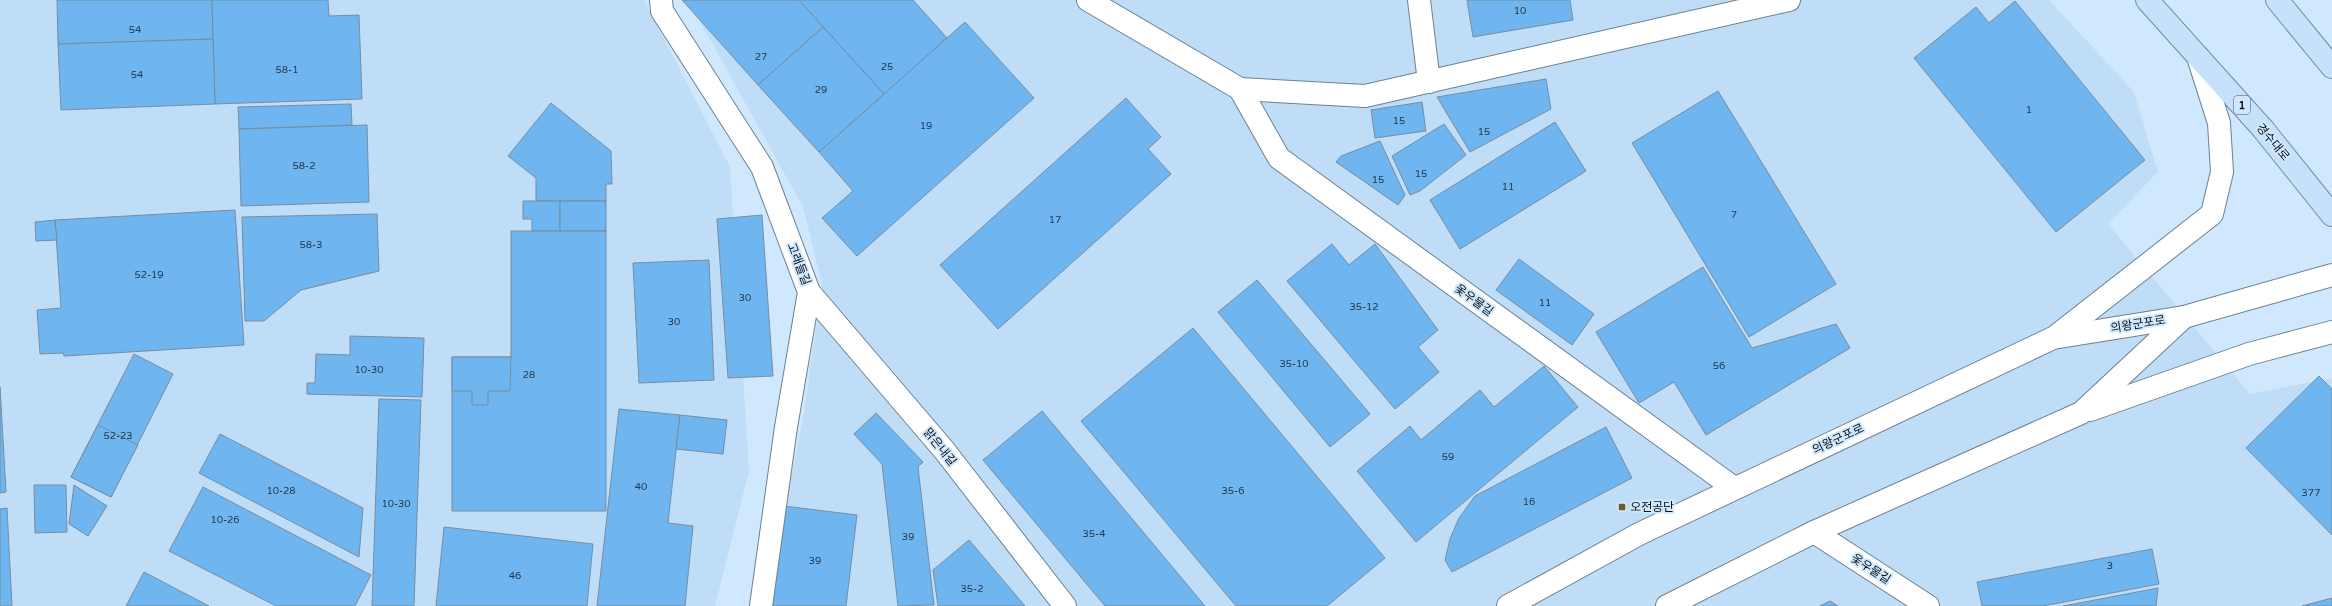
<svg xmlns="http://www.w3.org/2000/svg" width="2332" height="606" viewBox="0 0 2332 606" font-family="'Varela Round','Noto Sans KR',sans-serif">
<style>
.built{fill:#c0ddf8}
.building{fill:#6fb5f0;stroke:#778da0}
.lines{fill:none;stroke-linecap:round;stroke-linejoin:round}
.minor-casing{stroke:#6b8193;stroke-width:24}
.tertiary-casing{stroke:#6b8193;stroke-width:24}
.primary-casing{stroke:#6b8caa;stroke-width:24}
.minor{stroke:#fff;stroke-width:22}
.tertiary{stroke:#fff;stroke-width:22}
.primary{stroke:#c6e2fb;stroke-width:22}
.poi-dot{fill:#695c29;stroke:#d0e8fd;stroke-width:1.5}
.labels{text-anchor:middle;stroke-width:4;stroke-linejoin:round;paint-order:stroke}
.number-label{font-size:10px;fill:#223a4e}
.shield{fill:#d0e8fd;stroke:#45525d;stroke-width:1}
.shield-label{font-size:11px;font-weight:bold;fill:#091118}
.street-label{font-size:12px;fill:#091118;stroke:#d0e8fd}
.poi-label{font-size:12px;fill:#091118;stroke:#d0e8fd;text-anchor:start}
</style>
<rect width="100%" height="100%" fill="#d0e8fd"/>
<g class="built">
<path d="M0,0H644L730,167L749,471L715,606H0Z"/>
<path d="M688,0H2049L2134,92L2158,172L2108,224L2250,394L2332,378V606H766L804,413L822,284L803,207Z"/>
</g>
<g class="building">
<path d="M57,0H212L213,39L58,44Z"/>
<path d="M212,0H328L329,16L359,15L362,99L215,104Z"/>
<path d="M682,0H799L823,27L758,85Z"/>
<path d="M799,0H913L947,38L884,94Z"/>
<path d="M1467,0H1570L1573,20L1473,37Z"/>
<path d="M2015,1L2145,160L2056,232L1914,58L1976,7L1989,23Z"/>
<path d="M965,22L1034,98L857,256L822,218L853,191L819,152Z"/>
<path d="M823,27L884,94L819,152L758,85Z"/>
<path d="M213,39L215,104L61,110L58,44Z"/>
<path d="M1546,79L1551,109L1470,152L1437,97Z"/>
<path d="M1718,91L1836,284L1749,337L1632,143Z"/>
<path d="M1126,98L1161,137L1148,149L1171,174L998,329L940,265Z"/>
<path d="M1422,102L1426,131L1375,138L1371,110Z"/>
<path d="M551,103L611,151L612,184H606V201H536V178L508,156Z"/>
<path d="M351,104L352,125L239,129L238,107Z"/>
<path d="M1555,122L1586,171L1460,249L1430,200Z"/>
<path d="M1444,124L1466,155L1420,191L1410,195L1392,156Z"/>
<path d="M367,125L369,202L241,206L239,129Z"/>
<path d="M1380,141L1405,195L1398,205L1336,162L1341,156Z"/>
<path d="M523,201H560V231H532V219H523Z"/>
<rect x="560" y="201" width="46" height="30"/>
<path d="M235,210L244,345L64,356L63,353L40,354L37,310L61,308L55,220Z"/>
<path d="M377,214L379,271L301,290L264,321H245L242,217Z"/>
<path d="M762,215L773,376L728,378L717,219Z"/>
<path d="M55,220L57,240L36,241L35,222Z"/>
<path d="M511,231H606V511H452V357H511Z"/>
<path d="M1332,244L1349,265L1375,244L1438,330L1418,347L1439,372L1395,409L1287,281Z"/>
<path d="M1519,259L1594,314L1572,345L1496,290Z"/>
<path d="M709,260L714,380L639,383L633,263Z"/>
<path d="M1703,267L1752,348L1836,324L1850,348L1706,435L1674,382L1639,403L1596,332Z"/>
<path d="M1257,280L1370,414L1330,447L1218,312Z"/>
<path d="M1193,328L1385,558L1327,606H1236L1081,421Z"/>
<path d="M350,336L424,338L422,397L307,394V383H315L316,354L350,355Z"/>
<path d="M134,354L173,374L111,497L71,477Z"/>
<path d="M452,357H511L510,391H488V405H472V391H452Z"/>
<path d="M1544,366L1578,407L1416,542L1357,471L1410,426L1421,440L1480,390L1494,407Z"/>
<path d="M2319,376L2332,389V535L2246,448Z"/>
<path d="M0,387L6,492L0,493Z"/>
<path d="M379,399L421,400L414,606H372Z"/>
<path d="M619,409L680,415L668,523L693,526L685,606H597Z"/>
<path d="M1042,411L1205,606H1105L983,460Z"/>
<path d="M876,413L923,462L918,467L934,605L898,606L882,464L854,434Z"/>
<path d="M680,415L727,420L723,454L676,449Z"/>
<path d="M98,425L138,445L111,497L71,477Z"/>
<path d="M1606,427L1632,478L1452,572L1445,560L1450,539L1459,518L1475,496Z"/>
<path d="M220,434L363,508L359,557L199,473Z"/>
<path d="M34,485H66L67,532L35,533Z"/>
<path d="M74,485L107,506L88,536L69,524Z"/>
<path d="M203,487L371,575L355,606H276L169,551Z"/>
<path d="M784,506L857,515L846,606H772Z"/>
<path d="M7,508L12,606H0V509Z"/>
<path d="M444,527L593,544L587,606H436Z"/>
<path d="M969,540L1025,606H938L933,570Z"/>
<path d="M2152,549L2159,584L2043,606H1982L1977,582Z"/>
<path d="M144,572L209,606H126Z"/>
<path d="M2158,588L2156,606H2063Z"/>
<path d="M2332,598V606H2302Z"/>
<path d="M1830,601L1838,606H1820Z"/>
</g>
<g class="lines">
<g class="minor-casing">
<g id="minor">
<path d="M661,0L662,11L762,167L809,292L786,427L761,606"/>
<path d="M1088,0L1240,89L1365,96L1789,0"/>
<path d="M1419,0L1429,82"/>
<path d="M1240,89L1279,158L1734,488"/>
<path d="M809,292L944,450L1065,606"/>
<path d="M1814,532L1928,606"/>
</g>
</g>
<g class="tertiary-casing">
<g id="tertiary">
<path d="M2055,337L2212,214L2222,172L2219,123L2198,57"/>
<path d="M2090,410L2249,354L2332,332"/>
<path d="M1508,606L1639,534L2053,338L2184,317L2332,275"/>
<path d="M1667,606L1814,532L2081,413L2184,317"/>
</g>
</g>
<g class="primary-casing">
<g id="primary">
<path d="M2147,0L2263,129L2332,215"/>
<path d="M2277,0L2332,67"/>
</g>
</g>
<use href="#minor" class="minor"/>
<use href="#tertiary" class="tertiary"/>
<use href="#primary" class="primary"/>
</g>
<rect class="poi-dot" x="1618" y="503" width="8" height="8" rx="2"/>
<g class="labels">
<g class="number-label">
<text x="1520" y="14">10</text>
<text x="135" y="33">54</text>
<text x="761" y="60">27</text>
<text x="887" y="70">25</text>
<text x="287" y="73">58-1</text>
<text x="137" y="78">54</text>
<text x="821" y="93">29</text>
<text x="2029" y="113">1</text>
<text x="1399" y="124">15</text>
<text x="926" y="129">19</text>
<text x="1484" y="135">15</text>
<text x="304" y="169">58-2</text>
<text x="1421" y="177">15</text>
<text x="1378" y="183">15</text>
<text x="1508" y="190">11</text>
<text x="1734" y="218">7</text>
<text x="1055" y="223">17</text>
<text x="311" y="248">58-3</text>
<text x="149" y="278">52-19</text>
<text x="745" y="301">30</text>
<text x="1545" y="306">11</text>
<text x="1364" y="310">35-12</text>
<text x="674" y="325">30</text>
<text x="1294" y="367">35-10</text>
<text x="1719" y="369">56</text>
<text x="369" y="373">10-30</text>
<text x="529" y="378">28</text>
<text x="118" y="439">52-23</text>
<text x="1448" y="460">59</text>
<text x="641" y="490">40</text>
<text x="281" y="494">10-28</text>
<text x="1233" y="494">35-6</text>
<text x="2311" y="496">377</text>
<text x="1529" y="505">16</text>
<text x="396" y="507">10-30</text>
<text x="225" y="523">10-26</text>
<text x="1094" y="537">35-4</text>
<text x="908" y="540">39</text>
<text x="815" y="564">39</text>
<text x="2110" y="569">3</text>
<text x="515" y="579">46</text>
<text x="972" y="592">35-2</text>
</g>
<rect class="shield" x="2234" y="96" width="16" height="18" rx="3"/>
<g class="shield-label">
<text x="2242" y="109">1</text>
</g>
<g class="street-label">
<text transform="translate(2273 142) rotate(50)" y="4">경수대로</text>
<text transform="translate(799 264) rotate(69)" y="4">고래들길</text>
<text transform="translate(1474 300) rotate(36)" y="4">옻우물길</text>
<text transform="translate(2138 324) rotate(-9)" y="4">의왕군포로</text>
<text transform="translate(1838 439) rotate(-25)" y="4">의왕군포로</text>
<text transform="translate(940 447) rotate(51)" y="4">맑은내길</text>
<text transform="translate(1871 569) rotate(33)" y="4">옻우물길</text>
</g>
<g class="poi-label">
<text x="1630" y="511">오전공단</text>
</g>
</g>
</svg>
